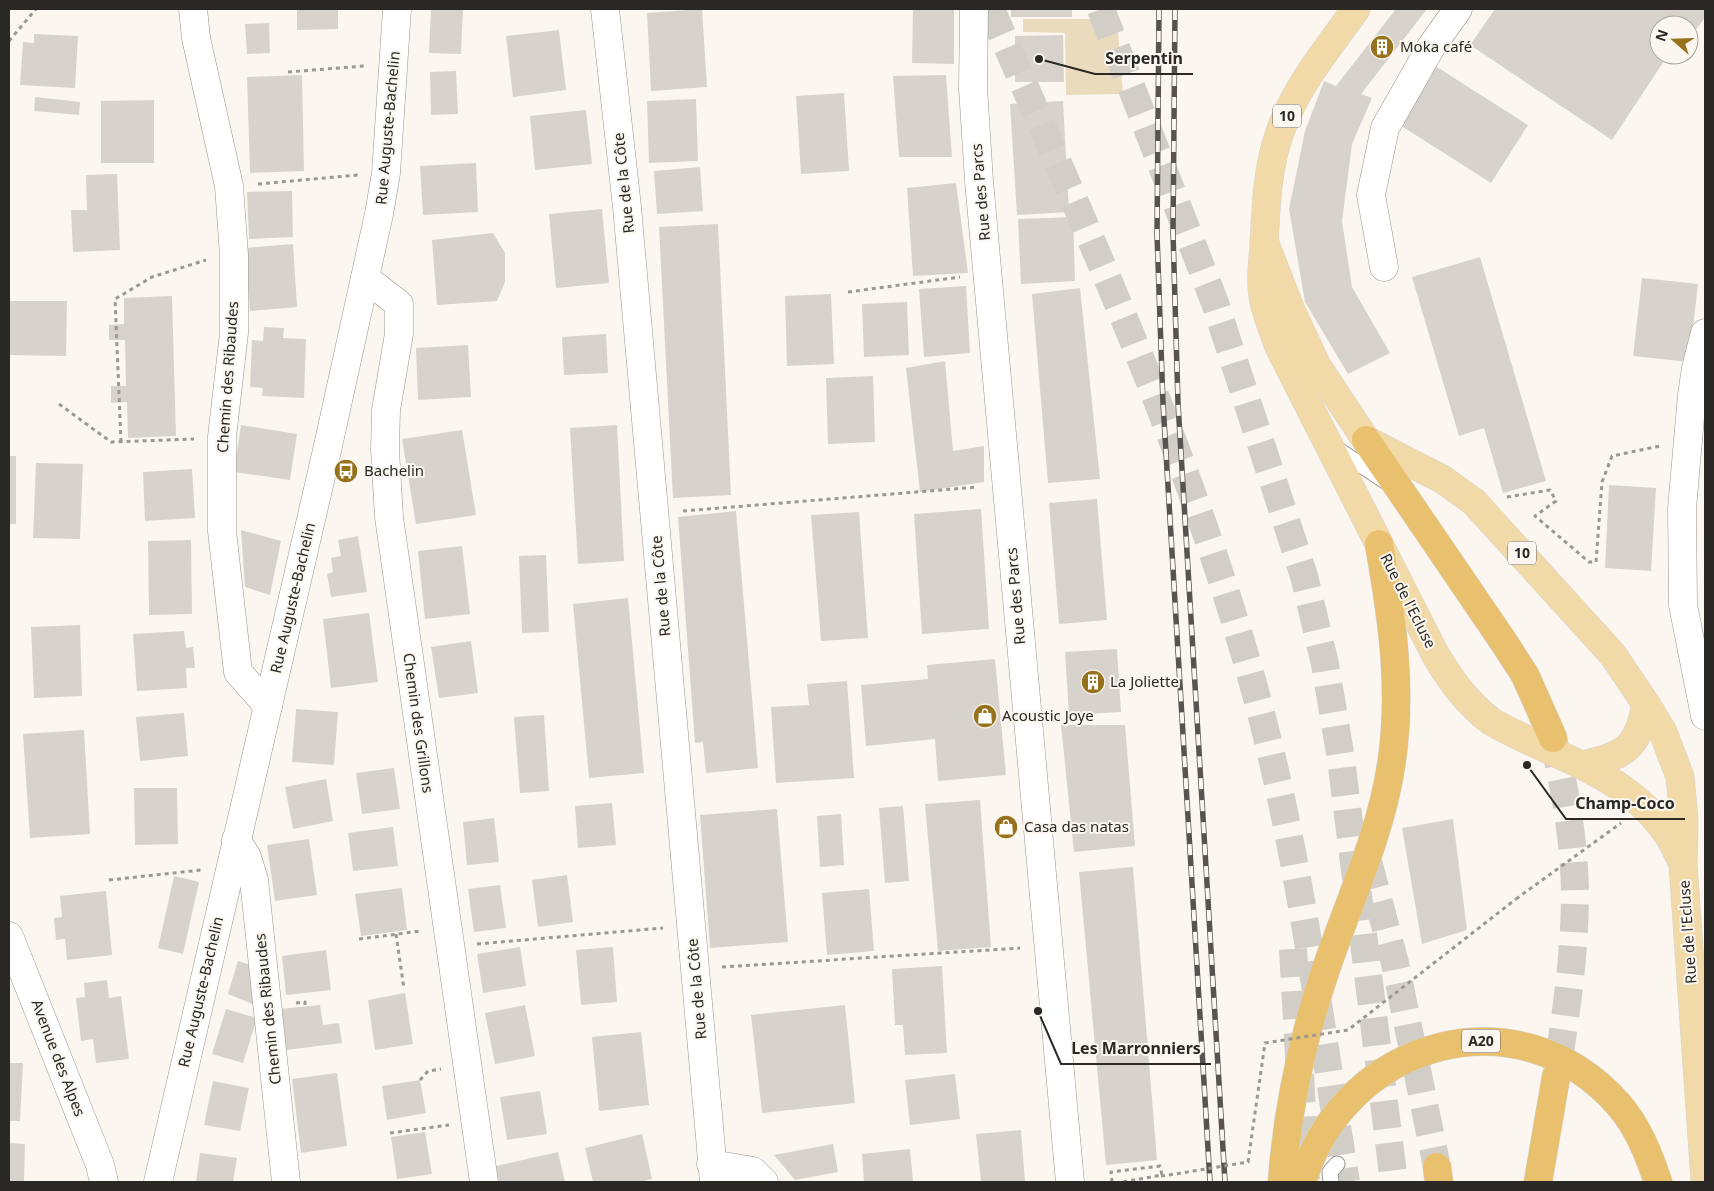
<svg xmlns="http://www.w3.org/2000/svg" width="1714" height="1191" viewBox="0 0 1714 1191" font-family="'Noto Sans',sans-serif">
<style>
.green{fill:#ebdbbd}
.building{fill:#d7d3cc}
.lines{fill:none;stroke-linecap:round;stroke-linejoin:round}
.motorway-tunnel{stroke:#d1cec7;stroke-width:28;stroke-dasharray:28 14;stroke-linecap:butt}
.service-casing{stroke:#98948e;stroke-width:17}
.minor-casing{stroke:#98948e;stroke-width:29}
.tertiary-casing{stroke:#98948e;stroke-width:29}
.secondary-casing{stroke:#98948e;stroke-width:29}
.primary-casing{stroke:#d4d4d3;stroke-width:29}
.motorway-casing{stroke:#d4d4d3;stroke-width:29}
.path{stroke:#9b9893;stroke-width:3;stroke-dasharray:4 4;stroke-linecap:butt}
.service{stroke:#fff;stroke-width:15}
.minor{stroke:#fff;stroke-width:28}
.tertiary{stroke:#fff;stroke-width:28}
.secondary{stroke:#fff;stroke-width:28}
.primary{stroke:#f2d9a8;stroke-width:28}
.motorway{stroke:#e9c06e;stroke-width:28}
.rail-casing{stroke:#565450;stroke-width:5.5}
.rail{stroke:#fbf7f0;stroke-width:4;stroke-dasharray:11;stroke-linecap:butt}
.path-bridge{stroke:#9b9893;stroke-width:3;stroke-dasharray:4 4;stroke-linecap:butt}
.labels{text-anchor:middle;stroke-width:4;stroke-linejoin:round;paint-order:stroke}
.shield{fill:#fbf7f0;stroke:#686662;stroke-width:1}
.shield-label{font-size:14px;font-weight:bold;fill:#292825}
.poi-label{font-size:15px;fill:#292825;stroke:#fbf7f0;text-anchor:start}
.street-label{font-size:15px;fill:#292825;stroke:#fbf7f0}
.leader{fill:none;stroke:#292825;stroke-width:2}
.callout-dot{fill:#292825;stroke:#fbf7f0;stroke-width:2}
.callout-label{font-size:16px;text-anchor:middle;font-weight:bold;fill:#292825;stroke:#fbf7f0;stroke-width:4;stroke-linejoin:round;paint-order:stroke}
</style>
<rect width="100%" height="100%" fill="#fbf7f0"/>
<path class="green" d="M1023,19H1117L1123,94L1066,95L1065,33L1023,32Z"/>
<g class="building">
<path d="M297,9H338V29L297,30Z"/>
<path d="M431,9H463L461,54L429,53Z"/>
<path d="M702,9L707,87L651,91L647,13Z"/>
<path d="M913,9H954V64L912,63Z"/>
<rect x="1011" y="9" width="61" height="8"/>
<path d="M1396,9H1427L1361,94L1372,98L1352,144L1342,221L1352,287L1390,353L1348,374L1305,302L1289,209L1305,131L1324,81L1336,86Z"/>
<path d="M1495,9H1705V17L1696,30L1688,24L1659,25V55H1668L1612,140L1470,45Z"/>
<path d="M269,23L270,53L247,54L245,24Z"/>
<path d="M559,30L566,90L513,97L506,36Z"/>
<path d="M34,34L78,36L75,88L20,85L23,42L34,43Z"/>
<path d="M1063,35L1064,82H1015V36Z"/>
<path d="M1429,62L1528,125L1491,183L1392,120Z"/>
<path d="M456,71L458,114L431,115L430,72Z"/>
<path d="M302,75L304,171L250,173L247,77Z"/>
<path d="M946,75L952,157H899L893,76Z"/>
<path d="M844,93L849,171L801,174L796,96Z"/>
<path d="M35,97L80,102L79,115L34,111Z"/>
<path d="M696,99L698,161L649,163L647,101Z"/>
<path d="M154,100V163H101V101Z"/>
<path d="M1063,101L1069,212L1017,215L1010,104Z"/>
<path d="M586,110L592,164L535,170L530,116Z"/>
<path d="M476,163L478,212L423,215L420,166Z"/>
<path d="M700,167L703,211L657,214L654,171Z"/>
<path d="M117,174L120,250L73,252L71,210H87L86,175Z"/>
<path d="M956,183L968,273L913,276L907,188Z"/>
<path d="M292,191L293,237L249,239L247,192Z"/>
<path d="M602,209L609,283L556,288L549,214Z"/>
<path d="M1073,217L1075,281L1021,284L1018,219Z"/>
<path d="M718,224L731,495L673,498L659,227Z"/>
<path d="M493,233L505,253V282L497,301L437,305L432,240Z"/>
<path d="M293,244L297,307L250,311L245,248Z"/>
<path d="M1480,257L1546,481L1503,493L1484,428L1459,436L1412,277Z"/>
<path d="M1642,278L1698,284L1689,362L1633,356Z"/>
<path d="M966,286L970,353L924,357L919,289Z"/>
<path d="M1080,288L1100,479L1048,483L1032,294Z"/>
<path d="M831,294L834,364L787,366L785,296Z"/>
<path d="M172,296L176,436L128,438L127,402L111,403V386H126L125,340H109V325L124,324V298Z"/>
<path d="M9,301H67L66,356L9,355Z"/>
<path d="M907,302L909,355L864,357L862,304Z"/>
<path d="M264,327L284,328L283,338L306,339L304,398L262,396L263,388L250,387L252,340L263,341Z"/>
<path d="M606,334L608,373L564,375L562,337Z"/>
<path d="M468,345L471,397L418,400L416,348Z"/>
<path d="M945,361L953,451L984,446V482L920,492L906,368Z"/>
<path d="M873,376L875,442L828,444L826,378Z"/>
<path d="M241,425L297,434L290,480L234,472Z"/>
<path d="M617,425L624,561L578,564L570,428Z"/>
<path d="M462,430L476,515L416,524L402,439Z"/>
<rect x="9" y="456" width="7" height="68"/>
<path d="M36,463L83,464L80,539L33,538Z"/>
<path d="M192,469L195,518L145,521L143,472Z"/>
<path d="M1609,485L1656,488L1651,571L1605,568Z"/>
<path d="M1097,499L1107,620L1059,624L1049,503Z"/>
<path d="M981,509L989,629L922,634L914,514Z"/>
<path d="M736,511L758,768L706,773L703,742L695,743L678,517Z"/>
<path d="M859,512L868,638L821,641L811,515Z"/>
<path d="M241,530L281,541L270,595L245,587Z"/>
<path d="M358,536L367,592L331,597L327,574L333,572L331,558L341,556L338,540Z"/>
<path d="M191,540L192,614L149,615L148,541Z"/>
<path d="M462,546L470,614L425,619L418,551Z"/>
<path d="M546,555L549,632L522,633L519,556Z"/>
<path d="M628,598L644,773L589,778L573,604Z"/>
<path d="M369,613L378,682L331,688L323,619Z"/>
<path d="M80,625L82,696L34,698L31,627Z"/>
<path d="M184,631L186,648L193,647L195,668H186L187,688L137,691L133,634Z"/>
<path d="M471,641L478,693L439,698L431,647Z"/>
<path d="M1117,649L1121,712L1069,715L1065,652Z"/>
<path d="M995,659L1006,775L938,781L935,739L866,746L861,685L928,679L927,665Z"/>
<path d="M847,681L854,778L776,783L771,707L809,705L807,684Z"/>
<path d="M296,709L338,712L334,765L292,762Z"/>
<path d="M184,713L188,756L140,761L136,717Z"/>
<path d="M544,715L549,791L520,793L514,717Z"/>
<path d="M1061,725H1125L1135,846L1074,852Z"/>
<path d="M84,730L90,834L30,838L23,734Z"/>
<path d="M394,768L400,809L362,814L356,773Z"/>
<path d="M326,779L333,821L293,829L285,787Z"/>
<path d="M134,788H177L178,844L135,845Z"/>
<path d="M980,800L991,947L938,951L925,804Z"/>
<path d="M612,803L616,845L578,848L575,806Z"/>
<path d="M903,806L909,881L885,883L879,808Z"/>
<path d="M777,809L788,942L710,948L700,815Z"/>
<path d="M841,814L844,865L820,867L817,816Z"/>
<path d="M494,818L499,862L467,865L463,822Z"/>
<path d="M1453,819L1467,930L1422,944L1402,828Z"/>
<path d="M393,827L398,866L353,871L348,833Z"/>
<path d="M309,839L317,895L275,901L267,845Z"/>
<path d="M1133,867L1157,1160L1106,1165L1079,872Z"/>
<path d="M567,875L573,922L538,927L532,880Z"/>
<path d="M174,876L199,882L183,954L158,948Z"/>
<path d="M500,885L506,928L474,932L468,889Z"/>
<path d="M402,888L407,930L361,936L355,894Z"/>
<path d="M869,889L874,951L827,955L822,893Z"/>
<path d="M106,891L112,955L67,960L65,939L56,940L54,918L62,917L60,896Z"/>
<path d="M520,947L526,986L483,993L477,954Z"/>
<path d="M613,947L617,1002L581,1005L576,950Z"/>
<path d="M326,950L331,990L286,995L282,956Z"/>
<path d="M238,961L251,965L257,1006L228,994Z"/>
<path d="M942,966L947,1053L905,1055L903,1025H895L892,969Z"/>
<path d="M107,980L109,998L121,996L129,1059L96,1063L93,1039L81,1041L76,998L85,997L84,983Z"/>
<path d="M405,993L413,1044L375,1050L368,1000Z"/>
<path d="M320,1005L323,1025L339,1023L342,1043L286,1050L281,1009Z"/>
<path d="M525,1005L535,1056L495,1064L485,1013Z"/>
<path d="M845,1005L855,1103L762,1113L751,1015Z"/>
<path d="M226,1009L257,1018L243,1063L212,1054Z"/>
<path d="M641,1032L649,1105L599,1111L592,1037Z"/>
<path d="M9,1063H23L20,1121H9Z"/>
<path d="M337,1073L347,1146L301,1153L292,1079Z"/>
<path d="M955,1074L960,1119L910,1125L905,1080Z"/>
<path d="M420,1080L426,1113L387,1120L382,1086Z"/>
<path d="M213,1081L249,1088L240,1131L204,1125Z"/>
<path d="M540,1091L547,1134L507,1140L500,1097Z"/>
<path d="M1021,1130L1025,1182H981L976,1134Z"/>
<path d="M425,1132L432,1174L397,1179L391,1137Z"/>
<path d="M642,1134L652,1179L640,1182H593L585,1148Z"/>
<path d="M9,1143L25,1144L24,1182H9Z"/>
<path d="M833,1144L838,1172L795,1180L774,1155Z"/>
<path d="M910,1149L913,1182H864L862,1154Z"/>
<path d="M558,1152L565,1182H499L496,1166Z"/>
<path d="M200,1153L237,1158L233,1182H196Z"/>
</g>
<g class="lines">
<g class="motorway-tunnel">
<path d="M991,9C1092,243 1201,477 1264,725C1302,875 1321,1030 1346,1182"/>
<path d="M1101,9L1215,303L1304,576L1325,664L1341,759L1394,1182"/>
<path d="M1553,738C1565,789 1574,840 1575,892C1575,953 1566,1016 1556,1077"/>
<path d="M1368,861L1395,963L1437,1167"/>
<path d="M1293,949L1306,1180"/>
</g>
<g class="service-casing">
<g id="service">
<path d="M1334,447L1388,483"/>
<path d="M1331,1182L1330,1172L1337,1164"/>
</g>
</g>
<g class="minor-casing">
<g id="minor">
<path d="M193,9L196,38L229,186L234,255V333L222,437V531L238,672L268,706"/>
<path d="M605,9L627,207L714,1182"/>
<path d="M1384,267L1371,195L1385,128L1431,47L1458,9"/>
<path d="M365,278L399,304V334L386,410L385,450L389,517L484,1182"/>
<path d="M1705,333L1696,368L1692,395L1682,508L1683,605L1705,716"/>
<path d="M236,840L247,857L254,880L286,1182"/>
<path d="M711,1164L753,1171L764,1182"/>
</g>
</g>
<g class="tertiary-casing">
<path id="tertiary" d="M158,1182L328,446L379,214L386,173L397,9"/>
</g>
<g class="secondary-casing">
<g id="secondary">
<path d="M974,9L973,88L979,181L1070,1182"/>
<path d="M9,936L100,1165L104,1182"/>
</g>
</g>
<g class="primary-casing">
<g id="primary">
<path d="M1356,9C1329,47 1295,87 1280,132C1267,168 1266,207 1264,245C1263,258 1261,273 1262,287C1263,307 1272,326 1278,345L1435,654C1451,681 1467,703 1492,722C1552,756 1621,771 1664,829C1671,838 1677,851 1682,862"/>
<path d="M1264,241L1290,308L1317,366L1366,440L1442,479L1474,502L1613,655L1646,704L1663,732L1680,777L1684,820L1683,864L1705,1180"/>
<path d="M1582,765C1625,756 1638,748 1646,704"/>
</g>
</g>
<g class="motorway-casing">
<g id="motorway">
<path d="M1366,440L1503,641L1525,675L1553,738"/>
<path d="M1437,1167L1439,1182"/>
<path d="M1282,1182C1287,1112 1302,1041 1324,975C1347,905 1380,838 1391,766C1403,690 1392,618 1379,544"/>
<path d="M1302,1182C1344,1041 1518,990 1619,1105C1638,1127 1649,1155 1658,1182"/>
<path d="M1538,1182L1556,1077"/>
</g>
</g>
<g class="path">
<path d="M9,41L36,9"/>
<path d="M288,72L364,66"/>
<path d="M258,184L358,175"/>
<path d="M848,292L960,277"/>
<path d="M59,404L111,442L194,439"/>
<path d="M121,442L115,299L152,277L206,260"/>
<path d="M1507,497L1550,490L1556,501L1535,516L1589,562H1596L1602,482L1612,456L1660,446"/>
<path d="M683,511L978,487"/>
<path d="M109,880L201,870"/>
<path d="M1516,899L1621,823"/>
<path d="M396,934L404,989"/>
<path d="M359,939L421,931"/>
<path d="M477,944L663,928"/>
<path d="M722,967L1020,948"/>
<path d="M296,1003L305,1002V1007"/>
<path d="M420,1080L428,1071L441,1069"/>
<path d="M390,1133L449,1125"/>
<path d="M1161,1176L1169,1175"/>
<path d="M1112,1182L1111,1172L1160,1166L1162,1175L1123,1182"/>
</g>
<use href="#service" class="service"/>
<use href="#minor" class="minor"/>
<use href="#tertiary" class="tertiary"/>
<use href="#secondary" class="secondary"/>
<use href="#primary" class="primary"/>
<use href="#motorway" class="motorway"/>
<g class="rail-casing">
<g id="rail">
<path d="M1159,9L1157,235L1163,403L1210,1182"/>
<path d="M1175,9L1173,233L1178,403L1225,1182"/>
</g>
</g>
<use href="#rail" class="rail"/>
<path class="path-bridge" d="M1169,1175L1248,1162L1265,1043L1348,1030L1516,899"/>
</g>
<defs>
<g id="building-disc" transform="scale(1.25)"><circle r="9.5" fill="#97721c" stroke="#fbf7f0"/><path d="M-4-6H4V6H1V3H-1V6H-4ZM-2.5-4.3h1.7v1.8h-1.7ZM.8-4.3h1.7v1.8H.8ZM-2.5-1h1.7V.8h-1.7ZM.8-1h1.7V.8H.8Z" fill="#fff"/></g>
<g id="bus-disc" transform="scale(1.25)"><circle r="9.5" fill="#97721c" stroke="#fbf7f0"/><path d="M-5-6H5V4H4V6H2V4H-2V6H-4V4H-5ZM-3.5-4V0h7V-4ZM-3.5 1.2v1.5H-2V1.2ZM2 1.2v1.5H3.5V1.2Z" fill="#fff"/></g>
<g id="shop-disc" transform="scale(1.25)"><circle r="9.5" fill="#97721c" stroke="#fbf7f0"/><path d="M-5-2.5h2.3a2.7 3.5 0 0 1 5.4 0H5L5.5 6h-11ZM-1.5-2.5h3a1.5 2.3 0 0 0-3 0Z" fill="#fff"/></g>
</defs>
<g fill-rule="evenodd">
<use href="#building-disc" x="1382" y="47"/>
<use href="#bus-disc" x="346" y="471"/>
<use href="#building-disc" x="1093" y="682"/>
<use href="#shop-disc" x="985" y="716"/>
<use href="#shop-disc" x="1006" y="827"/>
</g>
<g class="labels">
<g class="shield">
<rect x="1273" y="104.5" width="28" height="23" rx="4"/>
<rect x="1508" y="541.5" width="28" height="23" rx="4"/>
<rect x="1462" y="1029.5" width="38" height="23" rx="4"/>
</g>
<g class="shield-label">
<text x="1287" y="121">10</text>
<text x="1522" y="558">10</text>
<text x="1481" y="1046">A20</text>
</g>
<g class="poi-label">
<text x="1400" y="52">Moka café</text>
<text x="364" y="476">Bachelin</text>
<text x="1110" y="687">La Joliette</text>
<text x="1002" y="721">Acoustic Joye</text>
<text x="1024" y="832">Casa das natas</text>
</g>
<g class="street-label">
<text transform="translate(388 128) rotate(-85)" y="5">Rue Auguste-Bachelin</text>
<text transform="translate(624 183) rotate(-96)" y="5">Rue de la Côte</text>
<text transform="translate(981 192) rotate(-95)" y="5">Rue des Parcs</text>
<text transform="translate(228 377) rotate(-86)" y="5">Chemin des Ribaudes</text>
<text transform="translate(661 586) rotate(-95)" y="5">Rue de la Côte</text>
<text transform="translate(1016 596) rotate(-95)" y="5">Rue des Parcs</text>
<text transform="translate(293 598) rotate(-77)" y="5">Rue Auguste-Bachelin</text>
<text transform="translate(1408 601) rotate(63)" y="5">Rue de l'Ecluse</text>
<text transform="translate(418 723) rotate(82)" y="5">Chemin des Grillons</text>
<text transform="translate(1688 932) rotate(-94)" y="5">Rue de l'Ecluse</text>
<text transform="translate(697 989) rotate(-95)" y="5">Rue de la Côte</text>
<text transform="translate(201 992) rotate(-77)" y="5">Rue Auguste-Bachelin</text>
<text transform="translate(268 1009) rotate(-96)" y="5">Chemin des Ribaudes</text>
<text transform="translate(58 1058) rotate(69)" y="5">Avenue des Alpes</text>
</g>
</g>
<path class="leader" d="M1039 59L1095 74H1193M1527 765L1566 819H1685M1038 1011L1061 1064H1211"/>
<g class="callout-dot">
<circle cx="1039" cy="59" r="5"/>
<circle cx="1527" cy="765" r="5"/>
<circle cx="1038" cy="1011" r="5"/>
</g>
<g class="callout-label">
<text x="1144" y="64">Serpentin</text>
<text x="1625" y="809">Champ-Coco</text>
<text x="1136" y="1054">Les Marronniers</text>
</g>
<rect width="1714" height="1191" fill="none" stroke="#292825" stroke-width="20"/>
<g transform="translate(1674 40) rotate(290)"><circle r="24" fill="#fbf7f0" stroke="#a7a49f"/>
<path d="M0-4L9 19L0 12L-9 19Z" fill="#97721c"/>
<text y="-8" font-size="14" font-weight="bold" text-anchor="middle" fill="#292825">N</text>
</g>
</svg>
